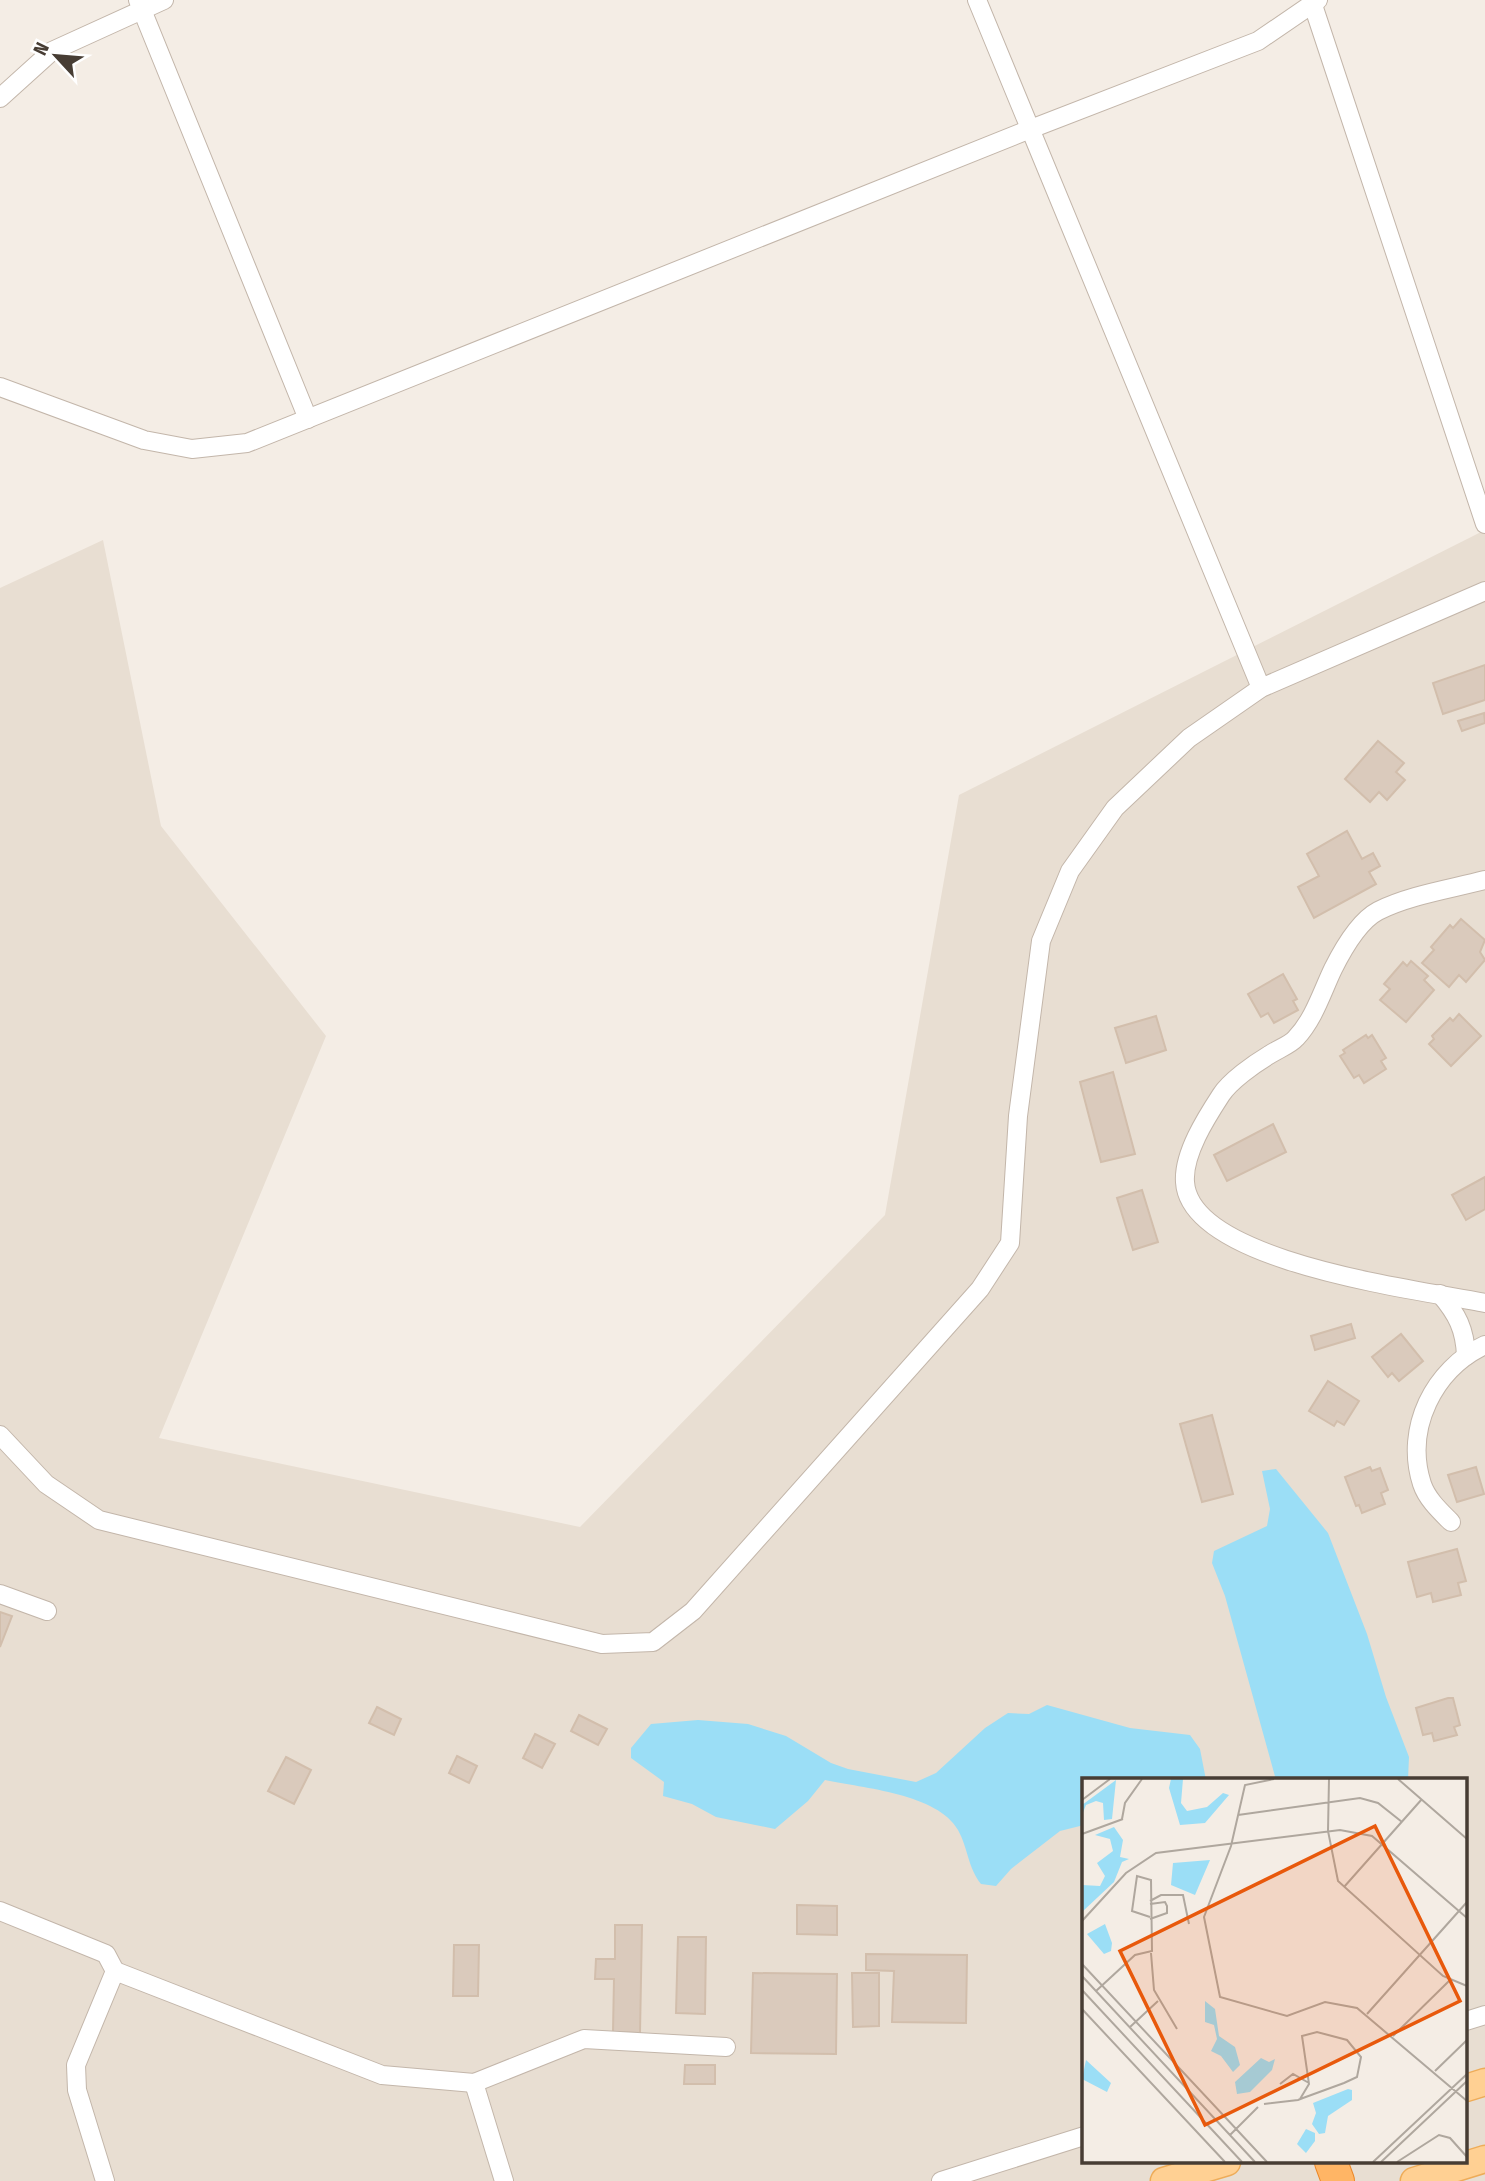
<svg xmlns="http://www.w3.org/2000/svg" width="1485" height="2181" viewBox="0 0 1485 2181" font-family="'Fira Sans Condensed',sans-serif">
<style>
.residential{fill:#e8ded2;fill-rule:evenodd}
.water{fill:#9bdef6}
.building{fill:#dacabc;stroke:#d2beac;stroke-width:2}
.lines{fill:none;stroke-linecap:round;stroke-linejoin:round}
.street-casing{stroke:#c3b6aa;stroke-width:20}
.primary-casing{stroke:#eeac59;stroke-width:29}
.highway-casing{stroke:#eb8728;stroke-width:34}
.street{stroke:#fff;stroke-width:18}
.primary{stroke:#ffd093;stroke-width:26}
.highway{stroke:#ffb565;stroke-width:32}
.inset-road{fill:none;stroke:#afa79e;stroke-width:2}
.view{fill:#e8590c;fill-opacity:0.15;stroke:#e8590c;stroke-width:3.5}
.inset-edge{fill:none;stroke:#473d34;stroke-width:3.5}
</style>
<rect width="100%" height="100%" fill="#f4ede5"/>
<path class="residential" d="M1485,530V2181H0V588L103,540L161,826L326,1036L159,1438L580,1527L885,1215L959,795ZM1084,1780H1466V2162H1084Z"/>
<g class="water">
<path d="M1276,1469L1328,1533L1367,1634L1386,1697L1409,1757L1408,1780H1276L1225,1596L1212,1563L1214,1551L1267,1526L1270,1509L1262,1471Z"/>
<path d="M1047,1705L1130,1728L1190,1735L1200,1749L1206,1780H1084V1825L1060,1831L1011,1869L996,1886L981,1884C968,1868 968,1848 958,1830C938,1794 863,1788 825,1780L808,1801L775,1829L716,1817L692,1804L663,1796L664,1782L631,1758V1748L651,1724L698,1720L748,1724L786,1736L831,1763L848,1769L916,1782L936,1773L985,1728L1008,1713L1029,1714Z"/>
</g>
<g class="building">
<path d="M1485,665V700L1443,714L1433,683Z"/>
<path d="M1484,713L1485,723L1462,731L1458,721Z"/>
<path d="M1378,741L1404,763L1396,772L1405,780L1387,800L1379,792L1370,802L1345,779Z"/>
<path d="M1347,831L1362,859L1373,853L1380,866L1369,872L1376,884L1314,918L1298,887L1319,876L1307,854Z"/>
<path d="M1461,919L1485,940L1480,952L1485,960L1466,982L1459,975L1449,987L1422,963L1434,950L1431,947L1450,925L1453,928Z"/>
<path d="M1411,961L1428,976L1424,980L1434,990L1406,1022L1380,1000L1390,989L1384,984L1403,962L1407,966Z"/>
<path d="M1283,974L1297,999L1293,1001L1298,1010L1274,1023L1268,1013L1261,1017L1248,994Z"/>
<path d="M1459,1014L1481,1036L1451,1066L1429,1044L1434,1039L1432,1036L1450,1018L1453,1021Z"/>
<path d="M1156,1016L1166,1050L1126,1063L1115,1028Z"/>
<path d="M1366,1035L1368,1038L1372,1035L1386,1058L1381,1061L1386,1069L1364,1083L1359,1075L1354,1078L1340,1056L1345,1053L1343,1050Z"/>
<path d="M1113,1072L1135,1154L1101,1162L1080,1082Z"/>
<path d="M1273,1124L1286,1152L1227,1181L1214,1155Z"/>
<path d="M1485,1177V1209L1466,1220L1452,1195Z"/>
<path d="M1142,1190L1158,1242L1133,1250L1117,1198Z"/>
<path d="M1351,1324L1355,1338L1315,1350L1311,1336Z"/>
<path d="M1401,1334L1423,1361L1399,1381L1392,1373L1388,1377L1372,1357Z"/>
<path d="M1328,1381L1359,1401L1344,1425L1337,1421L1334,1426L1309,1411Z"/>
<path d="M1212,1415L1233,1494L1202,1502L1180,1424Z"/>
<path d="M1370,1467L1372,1471L1380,1468L1388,1490L1381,1493L1385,1504L1362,1513L1359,1505L1356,1506L1345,1477Z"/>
<path d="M1476,1467L1484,1494L1457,1502L1448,1475Z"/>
<path d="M1457,1549L1466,1581L1458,1583L1461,1595L1433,1602L1431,1593L1417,1597L1408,1562Z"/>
<path d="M0,1612L12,1616L0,1647Z"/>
<path d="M1448,1698H1453L1460,1725L1454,1727L1457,1735L1434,1741L1432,1733L1423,1735L1416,1708Z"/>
<path d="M377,1707L401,1719L394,1735L369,1723Z"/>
<path d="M579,1715L607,1729L598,1745L571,1731Z"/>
<path d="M535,1734L555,1744L542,1768L523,1758Z"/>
<path d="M457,1756L477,1766L469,1783L449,1773Z"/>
<path d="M286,1757L311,1770L294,1804L268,1791Z"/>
<path d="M797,1905L837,1906V1935L797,1934Z"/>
<path d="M615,1925H642L640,2033L613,2032L614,1979H595L596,1959H615Z"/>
<path d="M678,1937H706L705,2014L676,2013Z"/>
<path d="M454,1945H479L478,1996H453Z"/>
<path d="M866,1954L967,1955L966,2023L892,2022L894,1971L866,1970Z"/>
<path d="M753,1973L837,1974L836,2054L751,2053Z"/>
<path d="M852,1973H879V2026L853,2027Z"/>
<path d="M685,2065H715V2084H684Z"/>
</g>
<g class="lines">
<g class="street-casing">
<g id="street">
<path d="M138,0L308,419"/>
<path d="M977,0L1261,688"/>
<path d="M1313,5L1485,524"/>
<path d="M0,98L52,51L164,0"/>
<path d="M0,387L144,440L192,449L247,443L1028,130L1258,41L1318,0"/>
<path d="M1485,880C1451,889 1410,895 1378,911C1359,921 1343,949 1333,969C1322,992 1314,1019 1296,1038C1290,1045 1278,1049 1269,1055C1254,1064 1230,1081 1221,1095C1206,1118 1183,1154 1185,1182C1190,1263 1422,1290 1485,1303"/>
<path d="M1440,1294C1457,1314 1465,1329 1466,1356"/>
<path d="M0,1435L46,1484L99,1520L602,1644L653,1642L693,1611L980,1289L1010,1243L1018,1116L1041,941L1070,871L1115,808L1189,738L1261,688L1485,591"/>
<path d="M1451,1522C1440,1511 1427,1499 1422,1484C1404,1428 1434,1369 1485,1345"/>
<path d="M0,1594L47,1611"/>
<path d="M0,1911L106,1954L115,1971L76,2065L77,2090L105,2181"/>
<path d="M115,1971L382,2075L474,2083L584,2039L726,2047"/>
<path d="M1466,2021L1485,2015"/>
<path d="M474,2083L504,2181"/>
<path d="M941,2181L1084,2136"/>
</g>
</g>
<g class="primary-casing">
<g id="primary">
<path d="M1466,2088L1485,2082"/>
<path d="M1164,2181L1227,2162"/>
<path d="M1414,2181L1485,2159"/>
</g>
</g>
<g class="highway-casing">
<path id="highway" d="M1331,2162L1338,2181"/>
</g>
<use href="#street" class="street"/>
<use href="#primary" class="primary"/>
<use href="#highway" class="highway"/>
</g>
<g transform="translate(1082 1778)">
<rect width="385" height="385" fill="#f4ede5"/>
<path d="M89,1H101L99,25L105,33L125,29L141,15L147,17L123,45L98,47L87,10ZM34,2L30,41L22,42L21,25L14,23L4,27L0,37V27ZM32,49L41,62L38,79L47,81L40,84L32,104L0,134V107L18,108L23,98L15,85L31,73L28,61L13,57ZM128,82L113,117L89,107L91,85ZM23,146L30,165L29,173L22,176L5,156ZM123,223L133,231L137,258L153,269L158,287L151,294L139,278L129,273L135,261L132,247L123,244ZM179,280L187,284L193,281L190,292L168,314L155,316L153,304ZM4,282L29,305L25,314L0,301ZM266,311L270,312V322L246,338L243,355L237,356L230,346L234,335L231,325ZM224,351L233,355V363L224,375L215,366Z" fill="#9bdef6"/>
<path class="inset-road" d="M192,1L163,7L149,68L122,139L138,219L205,238L243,224L275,230L385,323M247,1L246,53L256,103L361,198L385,208M316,1L385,61M0,22L28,1M156,37L278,20L296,25L320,44M40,41L43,25L60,1M0,56L41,41M262,109L340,21M68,123L79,117H101L107,146M68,126L83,124L85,128V135L68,141M0,143L44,95L74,75L258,52L290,58L385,140M69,175L72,212L95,251M0,186L185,384M0,198L173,384M0,212L160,384M14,213L53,177L70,173L69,102L55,98L50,133L68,139M0,231L143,384M285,236L385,124M48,249L76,223M311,258L367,203M353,293L385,262M198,306L211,296L227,305M182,326L216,322L221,320L262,305L275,299L279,279L265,262L235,254L220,258L227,306L218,321M148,357L176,329M291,384L385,296M299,384L385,303M315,384L357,357L368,360L385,379"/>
<path class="view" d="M293,48L378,223L123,347L38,173Z"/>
<rect width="385" height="385" class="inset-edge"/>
</g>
<g transform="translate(56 56) rotate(296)" stroke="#ffffff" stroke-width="5" paint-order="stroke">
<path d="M0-5L12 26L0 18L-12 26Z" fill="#473d34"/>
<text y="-10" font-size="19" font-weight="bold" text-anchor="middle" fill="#473d34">N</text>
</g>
</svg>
